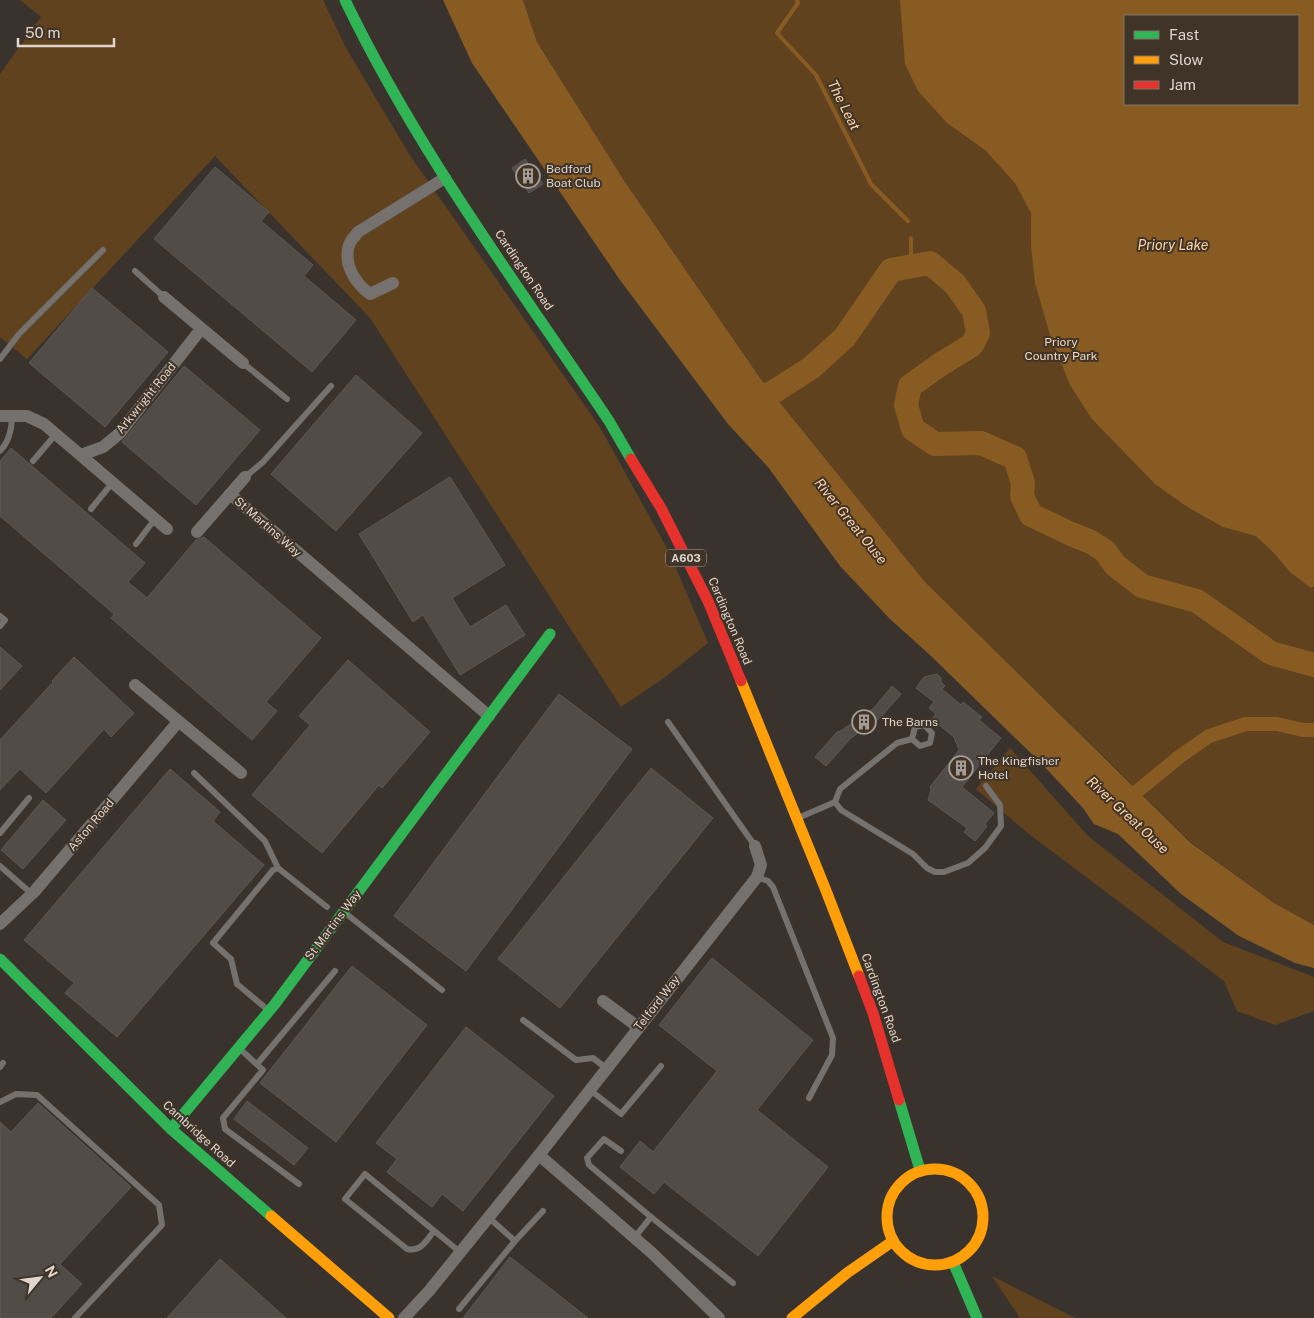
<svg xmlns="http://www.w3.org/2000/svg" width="1314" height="1318" viewBox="0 0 1314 1318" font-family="'Public Sans',sans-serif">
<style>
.green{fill:#60421e;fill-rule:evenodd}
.water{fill:#885b23;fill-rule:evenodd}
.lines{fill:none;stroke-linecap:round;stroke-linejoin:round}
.stream{stroke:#885b23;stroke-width:4}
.canal{stroke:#885b23;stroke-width:14}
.river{stroke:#885b23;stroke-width:24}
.building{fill:#514c47;stroke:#5e5853}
.lane{stroke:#74716e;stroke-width:6}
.street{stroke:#74716e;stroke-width:12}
.fast{stroke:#30b455;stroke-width:11}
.slow{stroke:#ff9f0a;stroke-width:11}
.jam{stroke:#e5322d;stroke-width:11}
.labels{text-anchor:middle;stroke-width:4;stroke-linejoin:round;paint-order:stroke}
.shield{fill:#403327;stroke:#afa59d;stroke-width:1}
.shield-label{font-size:11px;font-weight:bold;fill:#ded6cf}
.poi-label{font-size:12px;fill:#ded6cf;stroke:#403327;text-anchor:start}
.street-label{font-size:12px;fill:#ded6cf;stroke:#403327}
.park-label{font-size:12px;fill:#f6d9bb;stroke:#403327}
.water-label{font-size:14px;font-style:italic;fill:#fed2a5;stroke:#403327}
</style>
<rect width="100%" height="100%" fill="#3a332d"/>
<g class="green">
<path d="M20,0H323L346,48L409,154L601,429L669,552L708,643L664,678L621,707L370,318L215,156L27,359L0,337V74L41,17Z"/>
<path d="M523,0H1314V925L1274,903L1192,843L925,582L760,378L625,182L537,42ZM1125,16H1298V104H1125Z"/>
<path d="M1010,748L1088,836L1223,942L1314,977V1011L1275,1025L1237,1011L1224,981L1029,834L976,789Z"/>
<path d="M992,1276L1075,1318H1020Z"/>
</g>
<g class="water">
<path d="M443,0H523L537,42L625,182L760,378L925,582L1191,843L1274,903L1314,925V968L1295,963L1239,936L1181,894L1118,834L1094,824L1083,808L1041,763L931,656L889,618L840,566L768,467L728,424L620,280L472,63Z"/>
<path d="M900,0H1314V587L1311,588L1290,572L1274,553L1256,536L1223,527L1189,508L1155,484L1092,419L1070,385L1050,335L1035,283L1031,246V213L1015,183L985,150L947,123L918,91L905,64ZM1125,16H1298V104H1125Z"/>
</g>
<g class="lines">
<g class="stream">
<path d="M797,0L798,3L777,33L816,75L871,184L908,221"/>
<path d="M911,238V266"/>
</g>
<path class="canal" d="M1123,803L1179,757L1209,736L1246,724H1277L1303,730H1314"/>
<path class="river" d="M756,403L811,368L845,337L891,270L930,263L955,284L974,311L978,333L972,345L941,364L910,386L906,405L913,429L935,444L981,443L1015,458L1023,483L1022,496L1031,515L1071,534L1091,542L1105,551L1115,565L1142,586L1197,601L1271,653L1314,665"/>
</g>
<g class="building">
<path d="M525,159L543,184L529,193L512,168Z"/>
<path d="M215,167L269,212L261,221L313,265L304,276L356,320L312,372L154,239Z"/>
<path d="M92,288L168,352L105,427L29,363Z"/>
<path d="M184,366L260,430L196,505L122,442Z"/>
<path d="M356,375L422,433L336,531L271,474Z"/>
<path d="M11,448L145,563L128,582L147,598L196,540L204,537L321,638L266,702L277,711L252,740L111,618L114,614L0,516V461Z"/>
<path d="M450,477L505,565L452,598L470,627L506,605L525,635L460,675L423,615L413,622L359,534Z"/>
<path d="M0,647L22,666L0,690Z"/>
<path d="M74,657L134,713L111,737L104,729L46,793L20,769L0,790V740L53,682L52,681Z"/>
<path d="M348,660L430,732L382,788L379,785L322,853L252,795L310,725L299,716Z"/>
<path d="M937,674L941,678V682L945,686L942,689L961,705L963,702L982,717L979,720L1001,738L962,787L994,813L985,824L987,826L975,841L964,832L967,828L928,800L931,790L930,787L959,750L954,737L932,719L936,714L929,708L934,702L916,688L924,677Z"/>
<path d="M892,686L901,694L881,717L851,738L826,766L815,757L838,731L839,732L874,708Z"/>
<path d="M559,694L632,749L466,971L394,916Z"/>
<path d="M651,768L713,818L560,1008L498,959Z"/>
<path d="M170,769L220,812L213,821L264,865L117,1037L65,993L74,983L24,940Z"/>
<path d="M43,800L66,820L23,869L1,850Z"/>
<path d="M712,958L813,1040L757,1110L828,1167L758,1256L664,1182L654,1194L620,1167L640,1141L653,1152L717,1071L659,1025Z"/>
<path d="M352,966L427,1025L336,1142L260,1083Z"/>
<path d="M466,1027L554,1096L463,1211L442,1194L432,1207L387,1172L397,1159L376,1143Z"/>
<path d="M247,1101L308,1148L294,1165L234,1119Z"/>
<path d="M38,1103L131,1187L60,1264L82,1284L51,1318H0V1122L11,1132Z"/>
<path d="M510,1257L588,1318H463Z"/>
<path d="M220,1259L286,1318H167Z"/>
</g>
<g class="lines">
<g class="lane">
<path d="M135,271L164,297"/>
<path d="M0,359L19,334L103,250"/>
<path d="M243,363L287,399"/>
<path d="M0,451C10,441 12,428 12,415"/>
<path d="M33,461L56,434"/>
<path d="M245,477L263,462L331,386"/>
<path d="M91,509L113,482"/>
<path d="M136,544L155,519"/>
<path d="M0,616L5,620L0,626"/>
<path d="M668,722L755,846"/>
<path d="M924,725L932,733L930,743L920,746L912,739L915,727Z"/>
<path d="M194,773L265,841L278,868"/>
<path d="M835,802L841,810L913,854L927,868L935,872H944L968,863L985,848L1001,826L1000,805L986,786"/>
<path d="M798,818L835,802L840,789L897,743L912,739"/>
<path d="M0,833L29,798"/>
<path d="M0,866L32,894"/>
<path d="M757,877L768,881L773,887L833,1038L832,1055L809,1098"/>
<path d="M344,912L442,990"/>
<path d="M268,1010L237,984L231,959L213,943L273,870L278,868L327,907"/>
<path d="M523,1020L576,1060L593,1058L606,1068"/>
<path d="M239,1048L263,1070L223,1118L225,1129L299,1184"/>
<path d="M257,1064L335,971"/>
<path d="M0,1067L3,1063"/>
<path d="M590,1090L621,1114L661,1066"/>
<path d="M0,1102L16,1094L37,1095L159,1205L162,1225L75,1318"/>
<path d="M621,1151L604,1139L587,1158L589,1165L651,1217L634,1238"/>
<path d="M488,1217L515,1241L543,1211"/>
<path d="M651,1217L733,1283"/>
<path d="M434,1231C426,1241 421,1252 407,1249L345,1199L365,1174L460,1252"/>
<path d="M459,1309L515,1241"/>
</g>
<g class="street">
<path d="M393,283L370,294C355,283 343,264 349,245C351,240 355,236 358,232L445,178"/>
<path d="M164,297L243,363"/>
<path d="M0,416H27L44,424L167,529"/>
<path d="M81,455L103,447L120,433L201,329"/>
<path d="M230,494L489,716"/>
<path d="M197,532L245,477"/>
<path d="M135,685L241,773"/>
<path d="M0,924L34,892L178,722"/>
<path d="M603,1001L638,1027"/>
<path d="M539,1155L652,1253L719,1318"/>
<path d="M404,1318L429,1291L539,1155L757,877L761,865L755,846"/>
</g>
<g class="fast">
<path d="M345,0C417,150 517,284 609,421L631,459"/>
<path d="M0,959L171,1129L271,1216"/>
<path d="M899,1100L920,1170"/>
<path d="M171,1129L275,1004L550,634"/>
<path d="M953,1262L977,1318"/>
</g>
<g class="slow">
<path d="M741,681L825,888L859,976"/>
<circle cx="935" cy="1217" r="48"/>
<path d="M271,1216L389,1318"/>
<path d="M792,1318L847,1273L893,1241"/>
</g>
<g class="jam">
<path d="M631,459L661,508L708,601L741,681"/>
<path d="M859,976L873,1013L899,1100"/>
</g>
</g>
<defs>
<g id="building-ring" transform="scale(1.25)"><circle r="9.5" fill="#403327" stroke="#a59d96" stroke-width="1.5"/><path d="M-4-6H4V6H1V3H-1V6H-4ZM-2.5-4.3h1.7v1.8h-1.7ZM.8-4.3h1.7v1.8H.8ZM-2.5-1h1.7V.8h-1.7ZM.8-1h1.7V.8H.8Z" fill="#a59d96"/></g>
</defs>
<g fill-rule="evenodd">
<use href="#building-ring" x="528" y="176"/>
<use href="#building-ring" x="864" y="722"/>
<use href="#building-ring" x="961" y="768"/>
</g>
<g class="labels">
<rect class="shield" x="666" y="549.5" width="40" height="17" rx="4"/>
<g class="shield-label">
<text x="686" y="562">A603</text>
</g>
<g class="poi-label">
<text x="546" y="173">Bedford<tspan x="546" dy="14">Boat Club</tspan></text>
<text x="882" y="726">The Barns</text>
<text x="978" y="765">The Kingfisher<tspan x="978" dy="14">Hotel</tspan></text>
</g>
<g class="street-label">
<text transform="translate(524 270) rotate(56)" y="4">Cardington Road</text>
<text transform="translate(146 398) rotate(-51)" y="4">Arkwright Road</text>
<text transform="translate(268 527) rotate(41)" y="4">St Martins Way</text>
<text transform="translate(730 621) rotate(67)" y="4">Cardington Road</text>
<text transform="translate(91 825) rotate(-50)" y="4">Aston Road</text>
<text transform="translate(333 925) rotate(-53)" y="4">St Martins Way</text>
<text transform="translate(881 998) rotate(70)" y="4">Cardington Road</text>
<text transform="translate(657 1003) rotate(-52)" y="4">Telford Way</text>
<text transform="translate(199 1134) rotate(42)" y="4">Cambridge Road</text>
</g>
<g class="park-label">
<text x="1061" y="346">Priory<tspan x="1061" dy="14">Country Park</tspan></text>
</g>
<g class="water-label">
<text transform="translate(844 105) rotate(63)" y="5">The Leat</text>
<text x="1173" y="250">Priory Lake</text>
<text transform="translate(851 521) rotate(51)" y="5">River Great Ouse</text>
<text transform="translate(1128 815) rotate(43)" y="5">River Great Ouse</text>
</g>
</g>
<rect x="1124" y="15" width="175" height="90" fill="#403327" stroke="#7f746a"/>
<rect x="1134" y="31" width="25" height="8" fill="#30b455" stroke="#7f746a"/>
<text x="1169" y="40" font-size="15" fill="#ded6cf">Fast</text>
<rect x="1134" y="56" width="25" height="8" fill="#ff9f0a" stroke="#7f746a"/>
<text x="1169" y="65" font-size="15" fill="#ded6cf">Slow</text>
<rect x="1134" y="81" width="25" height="8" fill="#e5322d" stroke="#7f746a"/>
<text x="1169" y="90" font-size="15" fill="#ded6cf">Jam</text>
<g transform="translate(40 1278) rotate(61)" stroke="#403327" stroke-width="4" paint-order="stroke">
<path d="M0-4L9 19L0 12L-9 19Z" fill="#ded6cf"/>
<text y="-8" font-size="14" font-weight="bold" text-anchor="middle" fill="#ded6cf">N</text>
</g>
<path d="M18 38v8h96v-8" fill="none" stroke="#ded6cf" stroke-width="2.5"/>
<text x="25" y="38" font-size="15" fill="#ded6cf" stroke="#403327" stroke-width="4" paint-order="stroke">50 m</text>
</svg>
